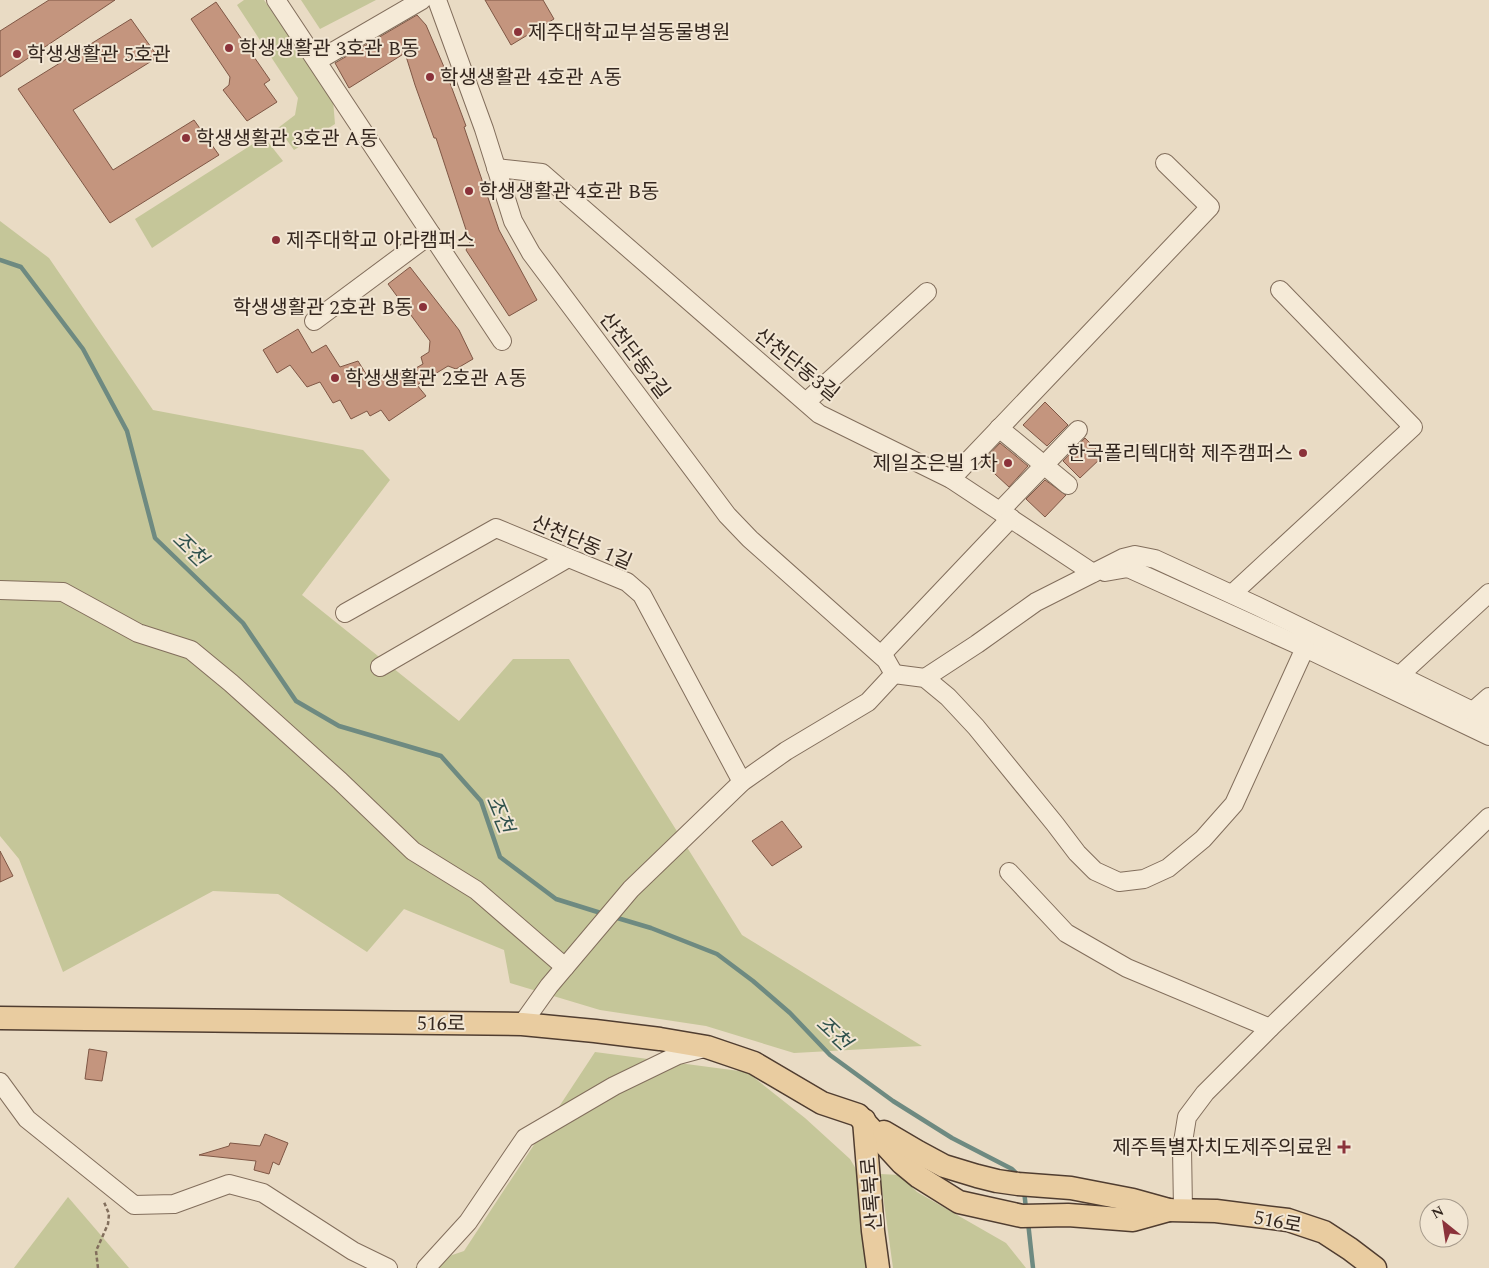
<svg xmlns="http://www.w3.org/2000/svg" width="1489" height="1268" viewBox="0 0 1489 1268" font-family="Spectral,'Noto Sans KR',serif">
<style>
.green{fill:#c5c699}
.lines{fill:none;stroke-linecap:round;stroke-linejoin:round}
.stream{stroke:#6e8a81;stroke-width:4.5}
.building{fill:#c4957e;stroke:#7f5745}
.minor-casing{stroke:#826e5c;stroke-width:20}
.major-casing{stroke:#503d30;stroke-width:25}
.path{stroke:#826e5c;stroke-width:2.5;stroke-dasharray:4 2.5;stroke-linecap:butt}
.minor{stroke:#f5ead7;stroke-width:18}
.major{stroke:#e9cca0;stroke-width:22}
.poi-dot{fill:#8b323a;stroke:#f2e6d3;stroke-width:2}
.labels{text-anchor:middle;stroke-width:4;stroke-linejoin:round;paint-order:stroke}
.poi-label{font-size:20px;fill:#34271f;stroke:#f2e6d3;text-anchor:start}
.street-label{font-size:20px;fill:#34271f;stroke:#f2e6d3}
.water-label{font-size:21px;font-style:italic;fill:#30524d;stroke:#f2e6d3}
</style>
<rect width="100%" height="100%" fill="#e9dbc4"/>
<g class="green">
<path d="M244,0H264L333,100L335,124L294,150L278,128L295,115L298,98L237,5Z"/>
<path d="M301,0H376L320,29Z"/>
<path d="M264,137L283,161L152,248L135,219Z"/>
<path d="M0,221L49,258L153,410L363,450L390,480L302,595L459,721L513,659H569L742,935L922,1046L794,1053L706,1026L600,1010L510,983L504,950L404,909L367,952L278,894L213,891L63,972L19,859L0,836Z"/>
<path d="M595,1052L747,1072L805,1118L850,1159L856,1169L864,1209L869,1268H414L464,1251Z"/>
<path d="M880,1174L900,1175L917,1192L1006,1243L1026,1268H893Z"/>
<path d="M68,1197L129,1268H14Z"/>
</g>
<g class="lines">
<g class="stream">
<path d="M0,260L21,267L83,349L127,431L155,538L243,623L296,701L339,726L441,756L481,801L500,857L556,899L604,914"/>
<path d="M614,917L651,928L717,954L753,981L790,1013L830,1055L893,1101L952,1138L1012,1169L1019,1176"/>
<path d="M1024,1190L1026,1209"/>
<path d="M1028,1222L1033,1268"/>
</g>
</g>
<g class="building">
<path d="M49,0H115L0,77V31Z"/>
<path d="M485,0H543L554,19L511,45Z"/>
<path d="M216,2L270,80L264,84L277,102L247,121L223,90L229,85L230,77L191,19Z"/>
<path d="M417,15L426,25L444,67L466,126L464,127L499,230L537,300L509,316L466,250L470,242L436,138H434L415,85L405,53L349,88L335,63Z"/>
<path d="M131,19L158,57L73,110L113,170L194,120L219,155L110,223L18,89Z"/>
<path d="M410,267L459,330L473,359L456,369L448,366L417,385L426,396L389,421L381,410L370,416L367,411L351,419L340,400L333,403L320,382L307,387L290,365L277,373L263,350L298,329L312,353L326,345L340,367L358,361L371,382L383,375L388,383L404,370L407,373L423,364L421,357L429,352L430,341L388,284Z"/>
<path d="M1045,402L1068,425L1047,446L1023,425Z"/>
<path d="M1085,438L1103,456L1080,478L1063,461Z"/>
<path d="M1000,443L1028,466L1009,487L982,462Z"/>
<path d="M1045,480L1066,495L1045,517L1026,499Z"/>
<path d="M782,821L802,847L772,866L752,841Z"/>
<path d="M0,851L13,876L0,882Z"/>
<path d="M89,1049L107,1052L102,1081L85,1079Z"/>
<path d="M265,1134L288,1143L279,1165L273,1162L269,1174L254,1170L256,1161L199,1155L229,1146L230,1143L260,1146Z"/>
</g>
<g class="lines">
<g class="minor-casing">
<g id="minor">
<path d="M276,0L502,341"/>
<path d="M437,0L484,129L513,221L531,253L727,515L750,539L886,660L894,674"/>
<path d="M317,61L422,0"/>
<path d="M496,168L542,173L819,414L951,479L1093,573"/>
<path d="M314,321L431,234"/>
<path d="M806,402L927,292"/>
<path d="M999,428L1068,485"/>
<path d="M951,479L1210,207L1165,163"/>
<path d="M1000,511L1078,430"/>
<path d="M1105,572L1128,568L1305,648L1489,736"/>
<path d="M0,590L63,592L138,633L191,650L231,683L340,781L413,851L476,890L565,967"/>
<path d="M1232,594L1413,427L1280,290"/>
<path d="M345,613L496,528L627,582L642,595L742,782"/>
<path d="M881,655L1011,518"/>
<path d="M380,667L568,558"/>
<path d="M894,674L925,678L948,697L976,727L1055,824L1077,853L1095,871L1119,882L1144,879L1168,868L1203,839L1234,804L1305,648"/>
<path d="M1400,675L1489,593"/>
<path d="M925,678L977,644L1036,602L1123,558L1135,555L1155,559L1257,606L1489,719"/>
<path d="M1473,711L1489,697"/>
<path d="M1009,872L1066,933L1127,968L1270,1028"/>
<path d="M522,1024L549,986L631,889L742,782L786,751L868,702L894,674"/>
<path d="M0,1082L27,1119L134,1205L174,1204L229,1184L263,1193L353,1251L388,1268"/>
<path d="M1183,1210L1182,1148L1187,1117L1205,1093L1270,1028L1489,817"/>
<path d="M426,1268L468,1222L525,1138L614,1086L678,1055L704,1048"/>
</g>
</g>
<g class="major-casing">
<g id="major">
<path d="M0,1018L522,1024L595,1031L660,1039L707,1047L754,1063L822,1103L858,1115L902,1163L919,1177L959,1202L1022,1216L1068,1215L1133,1220L1169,1210"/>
<path d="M864,1120L873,1231L878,1268"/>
<path d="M884,1132L918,1152L944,1166L977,1176L997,1181L1018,1184L1071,1188L1133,1200L1169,1210L1216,1211L1288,1220L1324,1232L1350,1249L1375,1268"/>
</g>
</g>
<path class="path" d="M98,1268L96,1251L108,1224L109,1214L104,1202"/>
<use href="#minor" class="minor"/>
<use href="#major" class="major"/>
</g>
<g class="poi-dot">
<circle cx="518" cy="32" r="5"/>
<circle cx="229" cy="48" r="5"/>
<circle cx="17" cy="54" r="5"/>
<circle cx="430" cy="77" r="5"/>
<circle cx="186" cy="138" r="5"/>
<circle cx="469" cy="191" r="5"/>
<circle cx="276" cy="240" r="5"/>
<circle cx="423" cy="307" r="5"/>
<circle cx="335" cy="378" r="5"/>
<circle cx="1303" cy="453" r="5"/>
<circle cx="1008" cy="463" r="5"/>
<path d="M1341.5 1139.5h5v5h5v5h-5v5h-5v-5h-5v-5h5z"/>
</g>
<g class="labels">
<g class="poi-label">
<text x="528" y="39">제주대학교부설동물병원</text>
<text x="239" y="55">학생생활관 3호관 B동</text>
<text x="27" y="61">학생생활관 5호관</text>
<text x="440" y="84">학생생활관 4호관 A동</text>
<text x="196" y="145">학생생활관 3호관 A동</text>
<text x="479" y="198">학생생활관 4호관 B동</text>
<text x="286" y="247">제주대학교 아라캠퍼스</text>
<text x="413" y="314" text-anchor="end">학생생활관 2호관 B동</text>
<text x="345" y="385">학생생활관 2호관 A동</text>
<text x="1293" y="460" text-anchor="end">한국폴리텍대학 제주캠퍼스</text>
<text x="998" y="470" text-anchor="end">제일조은빌 1차</text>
<text x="1333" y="1154" text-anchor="end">제주특별자치도제주의료원</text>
</g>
<g class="street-label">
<text transform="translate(635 355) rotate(53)" y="7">산천단동2길</text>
<text transform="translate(797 364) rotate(39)" y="7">산천단동3길</text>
<text transform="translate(582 542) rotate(23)" y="7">산천단동 1길</text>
<text transform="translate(441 1023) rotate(1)" y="7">516로</text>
<text transform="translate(871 1194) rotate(-95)" y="7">산록북로</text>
<text transform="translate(1278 1221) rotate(11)" y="7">516로</text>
</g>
<g class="water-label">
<text transform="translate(190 549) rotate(44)" y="7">조천</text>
<text transform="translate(500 814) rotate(67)" y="7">조천</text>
<text transform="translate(834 1033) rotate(43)" y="7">조천</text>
</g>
</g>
<g transform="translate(1444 1223) rotate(330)"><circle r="24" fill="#f2e6d3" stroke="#a69a8b"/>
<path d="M0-4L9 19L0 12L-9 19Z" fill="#8b323a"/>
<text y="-8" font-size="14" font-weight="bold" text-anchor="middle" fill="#34271f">N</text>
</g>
</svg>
